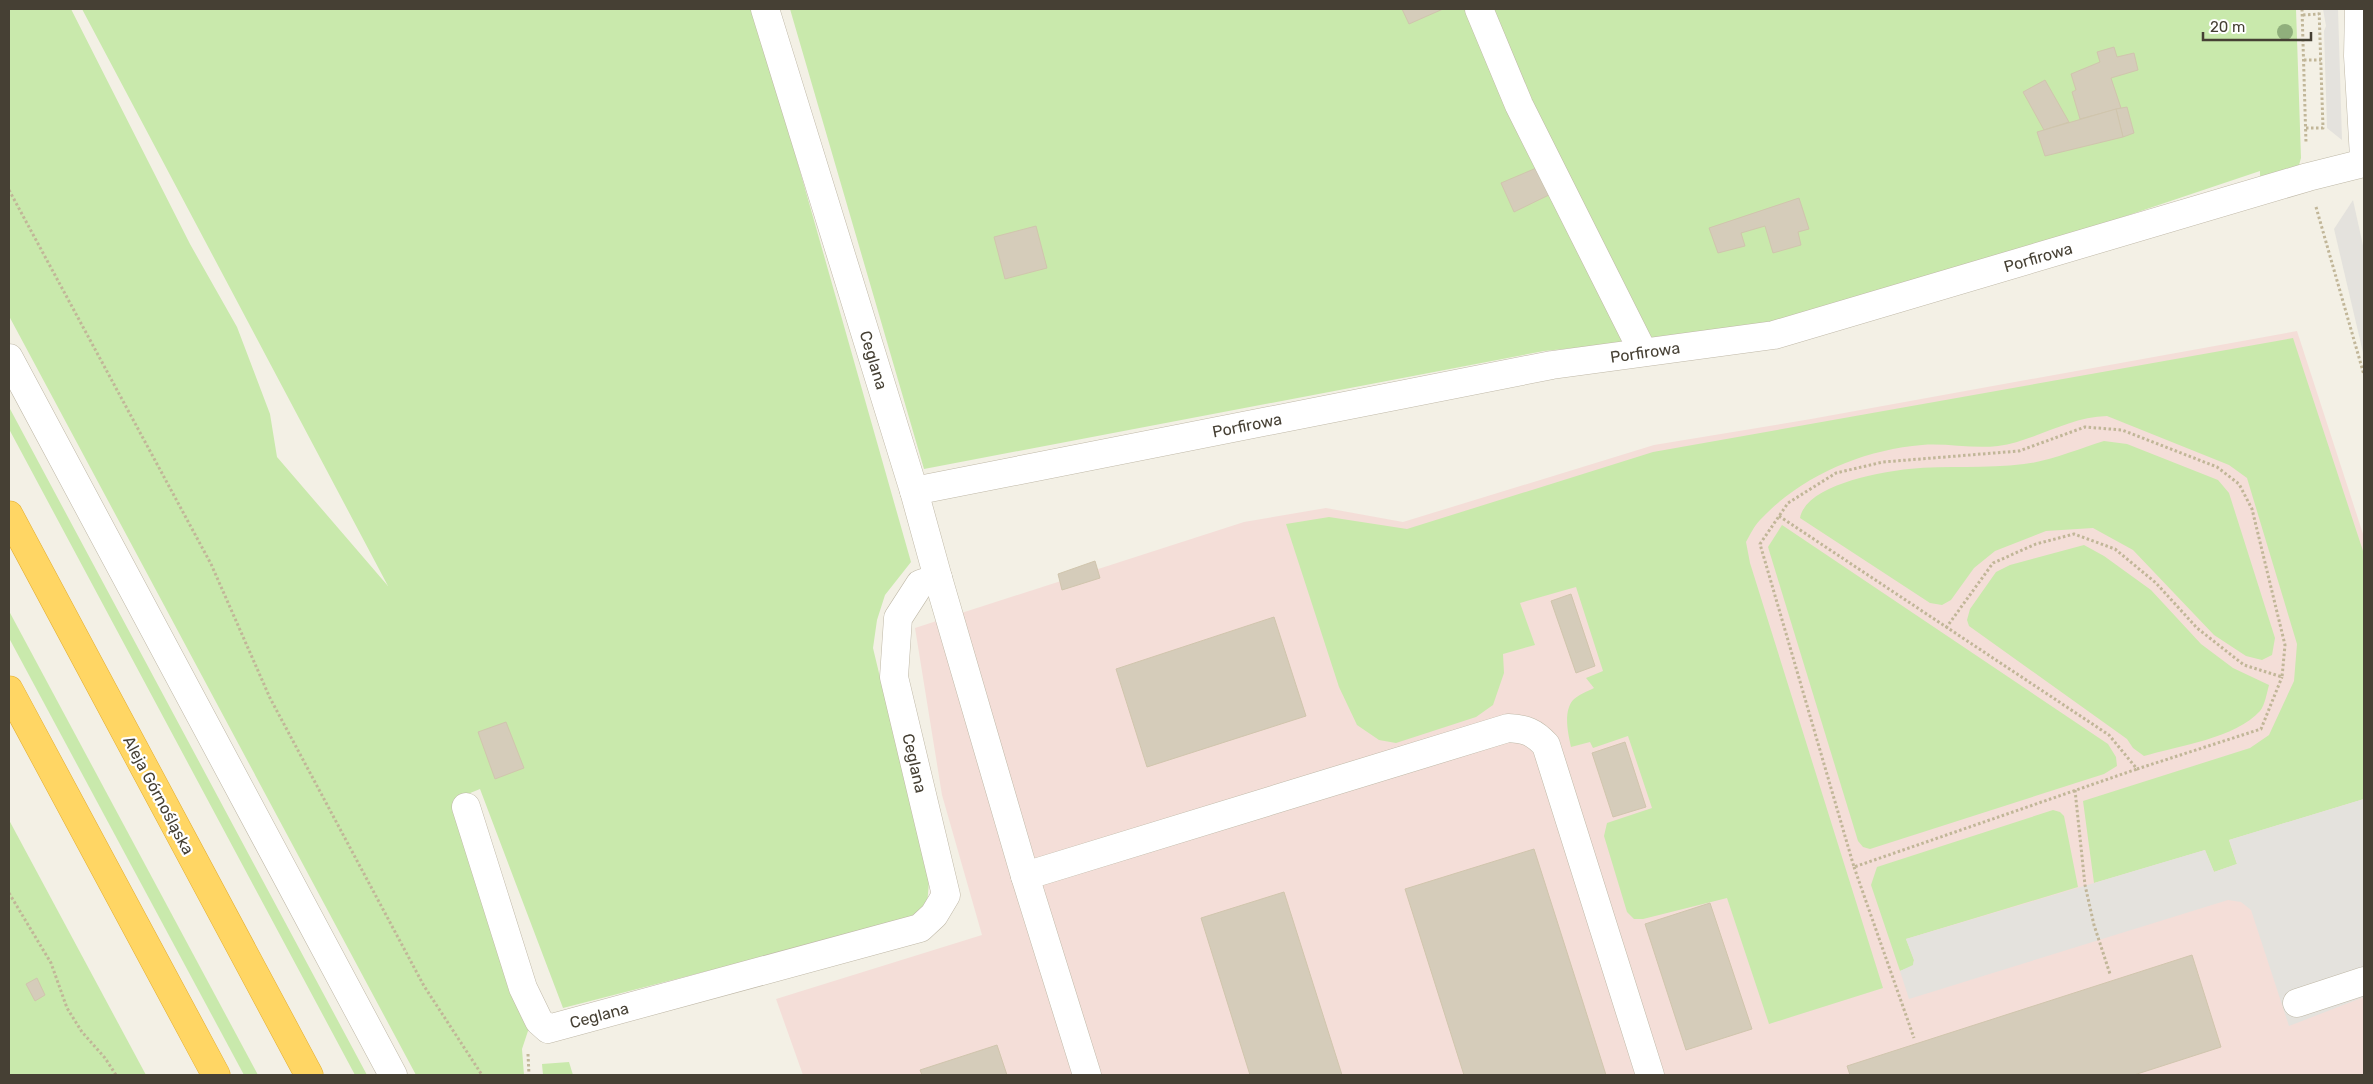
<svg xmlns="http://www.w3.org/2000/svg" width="2373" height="1084" viewBox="0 0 2373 1084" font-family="Rubik,sans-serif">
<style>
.medical{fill:#f4ded8}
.green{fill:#c9e9ac}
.parking{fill:#e4e2dd}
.building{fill:#d5ccba;stroke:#d0c5ad}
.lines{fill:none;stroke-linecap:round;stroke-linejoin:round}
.minor-casing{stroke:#bfb8a7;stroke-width:29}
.highway-casing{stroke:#e2ad30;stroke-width:29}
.path{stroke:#c1b698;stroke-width:3;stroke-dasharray:2.5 2.5;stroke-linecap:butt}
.minor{stroke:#fff;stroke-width:28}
.highway{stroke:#ffd664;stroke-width:28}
.tree{fill:#90af7c}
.labels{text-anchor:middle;stroke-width:4.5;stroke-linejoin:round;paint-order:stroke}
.street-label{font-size:16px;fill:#464034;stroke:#fff}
</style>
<rect width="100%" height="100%" fill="#f3f0e5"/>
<path class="medical" d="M2297,331L2364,537V1075H803L776,999L982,935L942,795L915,628L1244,522L1326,508L1403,522L1654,445L1811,419Z"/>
<g class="green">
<path d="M9,9H71L190,244L237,327L270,414L277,457L388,586L82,9H754L911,562L885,595L877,620L873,648L929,882L927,905L914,918L563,1008L480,789L453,800V812L527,1015L528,1031L522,1049L524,1075H416L9,316Z"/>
<path d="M790,9H2296L2301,158L2297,172L2260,184V171L1888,296L1771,328L1544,351L924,469Z"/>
<path d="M2293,338L2364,554V799L2229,840L2237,864L2214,872L2205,850L2094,883L2083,801L2250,748L2269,735L2294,681L2297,644L2247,478L2229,465L2107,416C2068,417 2035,441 1998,446C1973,449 1947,443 1922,445C1862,450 1801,476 1760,520C1754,526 1750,535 1746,542L1750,563L1883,988L1769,1024L1727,898L1643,919H1634L1627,912L1604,836L1607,823L1652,808L1628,736L1593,748L1590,742L1571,747C1568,733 1563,712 1573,700C1578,695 1588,691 1594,688L1586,678L1603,671L1576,587L1520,603L1535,645L1503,654L1504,673L1493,705L1476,717L1396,743L1379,740L1357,725L1339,687L1286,524L1329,517L1407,529L1653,452Z"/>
<path d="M9,407L47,478L367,1075H355L9,429Z"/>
<path d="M2104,441L2127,444L2218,480L2229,493L2275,638L2272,655L2262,660L2246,656L2214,635L2133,550L2093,528L2046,531L1995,551L1974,568L1951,600L1942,605L1930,603L1800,518C1806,485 1880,472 1909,469C1947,465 1986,469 2024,464C2047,462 2081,448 2104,441Z"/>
<path d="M1782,525L2108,744L2116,757L2117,766L2104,774L1870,849L1863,847L1858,841L1768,547Z"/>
<path d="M2084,545L2104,556L2151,590L2201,644L2233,668L2269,685C2267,692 2265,705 2260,711C2236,738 2178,746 2144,756L2133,748L2127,739L1969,626L1967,620L1970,609L1996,572L2010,565Z"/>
<path d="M9,611L258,1075H244L9,638Z"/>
<path d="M2053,810L2060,812L2064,816L2078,887L1906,939L1914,960L1913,966L1900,971L1871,885L1877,867Z"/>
<path d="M9,820L146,1075H9Z"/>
<path d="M569,1062L573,1075H543L542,1064Z"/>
</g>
<g class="parking">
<path d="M2323,9H2338L2342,140L2327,128L2324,31L2326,26Z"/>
<path d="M2353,200L2364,250V357L2334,229Z"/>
<path d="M2364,799V997L2289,1026L2251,910L2241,902L2228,900L1909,999L1900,971L1913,965L1914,960L1906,939L2205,850L2214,872L2237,864L2229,840Z"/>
</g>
<g class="building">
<path d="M1402,9H1443L1409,24Z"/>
<path d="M2114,47L2117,57L2134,53L2138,70L2111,78L2121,108L2080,119L2072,92L2076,90L2071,74L2100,62L2097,52Z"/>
<path d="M2045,80L2069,122L2044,130L2023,92Z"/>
<path d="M2127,107L2134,133L2123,137L2116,109Z"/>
<path d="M2116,109L2123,137L2045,156L2037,132Z"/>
<path d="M1541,166L1553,193L1514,212L1501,183Z"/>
<path d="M1799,198L1809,229L1798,232L1801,245L1773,253L1765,226L1741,233L1745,246L1718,253L1709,228Z"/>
<path d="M1036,226L1047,268L1005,279L994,237Z"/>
<path d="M1095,561L1100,578L1062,590L1058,574Z"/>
<path d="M1571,594L1595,666L1576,673L1551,601Z"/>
<path d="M1274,617L1306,716L1147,767L1116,669Z"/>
<path d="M506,722L524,768L495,779L478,732Z"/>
<path d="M1625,742L1646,807L1613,817L1592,753Z"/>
<path d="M1534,849L1580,993L1606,1075H1464L1405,889Z"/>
<path d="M1284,892L1342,1075H1250L1201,918Z"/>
<path d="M1710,903L1752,1029L1686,1050L1645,924Z"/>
<path d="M2192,955L2221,1047L2134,1075H1850L1847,1066Z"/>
<path d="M37,978L45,995L35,1001L26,984Z"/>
<path d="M997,1045L1007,1075H922L920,1070Z"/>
</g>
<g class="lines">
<g class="minor-casing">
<g id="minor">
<path d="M1479,9L1519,105L1643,352"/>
<path d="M2359,9L2358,56L2364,157"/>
<path d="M9,358L393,1075"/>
<path d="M914,491L1552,365L1774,335L2308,177L2364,163"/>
<path d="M938,578L1025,876L1087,1075"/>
<path d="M466,807L523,988L539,1021L548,1029L920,928L934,915L946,895L894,677L898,618L920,584L938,578L914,491L765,9"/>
<path d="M1025,876L1508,728C1526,729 1534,732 1546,745L1650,1075"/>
<path d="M2297,1003L2364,981"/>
</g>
</g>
<g class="highway-casing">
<g id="highway">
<path d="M9,515L309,1075"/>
<path d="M9,690L216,1075"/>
</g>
</g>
<g class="path">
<path d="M2302,9L2306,143"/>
<path d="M2303,15L2319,14"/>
<path d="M2304,60H2321"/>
<path d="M2306,128H2323L2319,9"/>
<path d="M9,190L211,564L270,698L424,986L482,1075"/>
<path d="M2316,207L2364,375"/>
<path d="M1779,516L2109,735L2137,769L2261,729L2282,677"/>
<path d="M1946,628L1993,563L2036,544L2074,534L2115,549L2156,583L2197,628L2244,665L2282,677L2285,645L2252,509L2239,484L2217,467L2122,430L2085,427L2019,451L1883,462L1836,473L1788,503L1760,544L1854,867L2137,769"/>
<path d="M2075,790L2085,885L2094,925L2110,974"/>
<path d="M1854,867L1914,1038"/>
<path d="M9,893L51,963L67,1008L82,1032L105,1058L116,1075"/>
<path d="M528,1054L529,1075"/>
</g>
<use href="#minor" class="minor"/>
<use href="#highway" class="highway"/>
</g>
<circle class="tree" cx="2285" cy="32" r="8"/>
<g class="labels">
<g class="street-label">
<text transform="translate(2038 257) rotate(-16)" y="6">Porfirowa</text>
<text transform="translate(1645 352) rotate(-8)" y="6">Porfirowa</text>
<text transform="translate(874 360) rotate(73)" y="6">Ceglana</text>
<text transform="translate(1247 425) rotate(-11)" y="6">Porfirowa</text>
<text transform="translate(915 763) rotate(77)" y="6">Ceglana</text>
<text transform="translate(159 795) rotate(62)" y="6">Aleja Górnośląska</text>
<text transform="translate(599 1015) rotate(-15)" y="6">Ceglana</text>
</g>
</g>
<rect width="2373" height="1084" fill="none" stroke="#464034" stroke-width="20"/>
<path d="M2203 32v8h108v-8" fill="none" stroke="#464034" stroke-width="2.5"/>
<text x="2210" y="32" font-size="15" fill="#464034" stroke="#ffffff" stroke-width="4" paint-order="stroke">20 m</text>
</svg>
